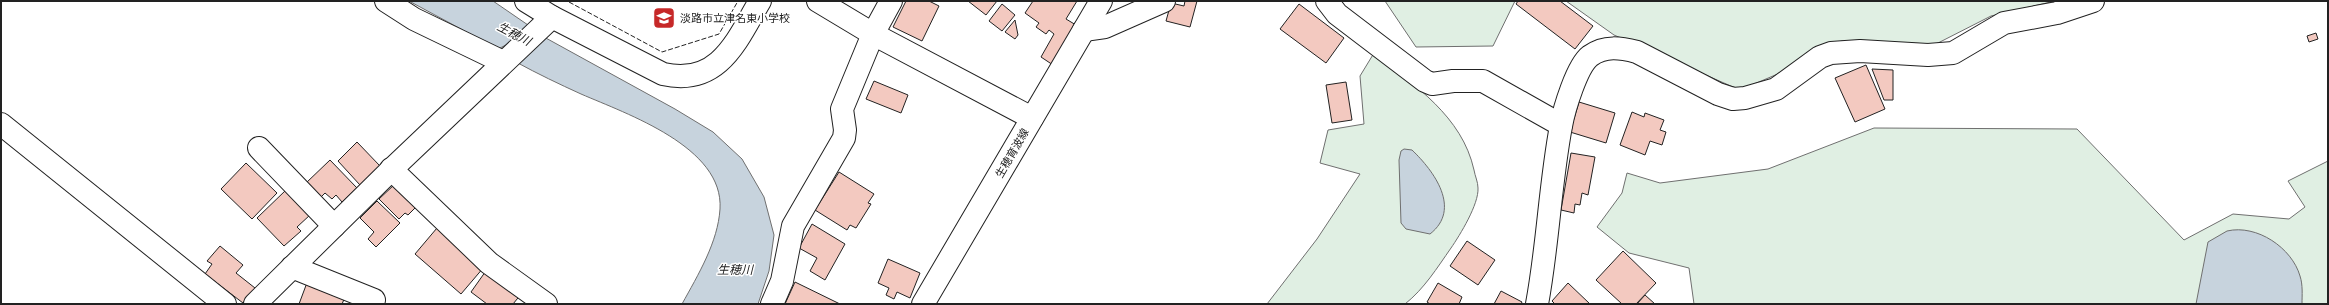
<svg xmlns="http://www.w3.org/2000/svg" width="2329" height="305" viewBox="0 0 2329 305" font-family="Ubuntu,'Noto Sans JP',sans-serif">
<style>
.green{fill:#e0efe3;stroke:#6f6f6f}
.water{fill:#c7d3dd;stroke:#6f6f6f}
.building{fill:#f3c9c0;stroke:#222}
.lines{fill:none;stroke-linecap:round;stroke-linejoin:round}
.minor-casing{stroke:#222;stroke-width:24}
.major-casing{stroke:#222;stroke-width:24}
.minor{stroke:#fff;stroke-width:22}
.major{stroke:#fff;stroke-width:22}
.fence{stroke:#222;stroke-width:1;stroke-dasharray:5 2;stroke-linecap:butt}
.labels{text-anchor:middle;stroke-width:3;stroke-linejoin:round;paint-order:stroke}
.poi-label{font-size:11px;fill:#222;stroke:#fff;text-anchor:start}
.street-label{font-size:11px;fill:#222;stroke:#fff}
.water-label{font-size:12px;font-style:italic;fill:#222;stroke:#fff}
</style>
<rect width="100%" height="100%" fill="#fff"/>
<g class="green">
<path d="M1385,1H1515L1493,46L1416,47Z"/>
<path d="M1566,1H2055L1991,16L1936,44L1842,41L1822,46L1780,73L1740,90L1614,35Z"/>
<path d="M1374,53C1415,86 1462,116 1474,170C1475,176 1478,182 1478,188C1479,204 1460,235 1451,248C1437,268 1424,289 1405,304H1267L1317,239L1360,174L1320,163L1328,130L1364,124L1360,76Z"/>
<path d="M1874,128L2077,129L2184,240L2233,214L2289,219L2305,207L2288,181L2328,161V304H1694L1689,268L1629,253L1597,227L1622,193L1627,173L1660,183L1768,169Z"/>
</g>
<g class="water">
<path d="M409,1H493L528,25L510,43L498,49Z"/>
<path d="M544,37L675,109L713,132L742,159L764,197L774,235L769,271L758,304H682C698,275 718,242 720,209C724,147 627,114 581,94C559,84 538,74 516,62Z"/>
<path d="M1404,149L1412,150C1434,171 1462,209 1430,234L1406,229L1401,223L1399,160L1401,151Z"/>
<path d="M2227,231C2257,224 2292,248 2300,276C2303,285 2302,295 2302,304H2196L2208,242Z"/>
</g>
<g class="building">
<path d="M906,1H929L939,6L922,41L893,27Z"/>
<path d="M968,1H997L986,15Z"/>
<path d="M1033,1H1077L1066,19L1076,25L1053,65L1041,57L1054,34L1049,30L1046,34L1036,27L1039,23L1025,13Z"/>
<path d="M1185,1H1197L1190,27L1166,21L1171,3L1184,6Z"/>
<path d="M1518,1H1560L1593,26L1575,49L1516,4Z"/>
<path d="M1002,4L1015,15L1002,31L989,21Z"/>
<path d="M1299,4L1344,38L1326,63L1280,29Z"/>
<path d="M1015,20L1018,35L1015,39L1005,32Z"/>
<path d="M2316,33L2318,39L2309,42L2307,36Z"/>
<path d="M1866,65L1885,109L1855,122L1835,78Z"/>
<path d="M1872,69L1893,70V100H1884Z"/>
<path d="M874,81L908,95L901,113L866,99Z"/>
<path d="M1346,82L1352,120L1332,123L1326,85Z"/>
<path d="M1579,102L1615,113L1606,143L1570,132Z"/>
<path d="M1632,112L1644,117L1645,113L1664,120L1660,130L1666,132L1662,145L1650,141L1645,155L1620,145Z"/>
<path d="M357,142L380,166L360,185L338,161Z"/>
<path d="M1571,153L1595,157L1588,195L1582,193L1580,205L1575,204L1574,213L1561,210Z"/>
<path d="M330,160L357,188L342,202L336,195L332,199L325,193L320,198L306,183Z"/>
<path d="M246,163L277,193L252,219L221,189Z"/>
<path d="M839,172L874,194L868,203L871,204L856,228L850,225L847,230L815,210Z"/>
<path d="M395,184L418,205L408,215L405,213L399,219L379,199Z"/>
<path d="M286,190L310,215L297,227L301,231L284,246L257,218Z"/>
<path d="M377,201L400,223L376,247L368,239L374,232L360,218Z"/>
<path d="M812,224L845,244L825,280L810,271L817,258L799,248Z"/>
<path d="M437,228L484,267L461,294L415,254Z"/>
<path d="M1467,241L1495,260L1478,285L1450,266Z"/>
<path d="M220,246L243,265L236,273L255,288L243,303L205,274L212,264L207,261Z"/>
<path d="M1623,251L1656,283L1636,304H1622L1596,280Z"/>
<path d="M888,259L920,273L910,298L897,292L894,299L886,295L889,288L878,283Z"/>
<path d="M488,268L522,293L513,304H487L471,292Z"/>
<path d="M308,280L346,295L342,304H299Z"/>
<path d="M795,282L840,304H785Z"/>
<path d="M1438,283L1462,297L1459,304H1430L1427,302Z"/>
<path d="M1568,283L1590,304H1555L1552,301Z"/>
<path d="M1501,291L1522,302L1521,304H1494Z"/>
<path d="M1645,295L1655,304H1637Z"/>
</g>
<g class="lines">
<g class="minor-casing">
<g id="minor">
<path d="M386,1L414,19L503,62"/>
<path d="M526,1L552,17"/>
<path d="M818,1L873,34L1032,118"/>
<path d="M1327,1L1337,14L1425,81L1432,84L1453,81H1483L1561,125"/>
<path d="M1084,30L1105,27L1164,1"/>
<path d="M1,124L225,304"/>
<path d="M259,148L334,226"/>
<path d="M391,169L489,263L546,304"/>
<path d="M292,267L374,300"/>
<path d="M255,304L393,168L552,17L663,74C719,87 737,40 760,1"/>
<path d="M772,304L782,281L793,226L844,138L845,130L842,109L873,34L891,1"/>
<path d="M1537,304C1548,245 1550,184 1561,126C1564,109 1577,66 1590,56C1605,45 1621,48 1637,52L1718,94L1733,99L1745,98L1776,89L1820,57L1831,53L1860,51L1928,55L1953,53L2004,23L2057,13L2093,1"/>
</g>
</g>
<g class="major-casing">
<path id="major" d="M923,304L1101,1"/>
</g>
<use href="#minor" class="minor"/>
<use href="#major" class="major"/>
<path class="fence" d="M569,2L662,52L719,34L738,1"/>
</g>
<defs>
<g id="school-square" transform="scale(1.15)"><rect x="-9" y="-9" width="18" height="18" rx="4" fill="#c62828" stroke="#fff"/><path d="M0-5L7-2L0 1L-7-2ZM-4 1L0 2.5L4 1V4Q0 6-4 4Z" fill="#fff"/></g>
</defs>
<g fill-rule="evenodd">
<use href="#school-square" x="664" y="18"/>
</g>
<g class="labels">
<g class="poi-label">
<text x="680" y="22">淡路市立津名東小学校</text>
</g>
<g class="street-label">
<text transform="translate(1012 153) rotate(-60)" y="4">生穂育波線</text>
</g>
<g class="water-label">
<text transform="translate(514 34) rotate(28)" y="4">生穂川</text>
<text x="735" y="274">生穂川</text>
</g>
</g>
<rect width="2329" height="305" fill="none" stroke="#222222" stroke-width="4"/>
</svg>
